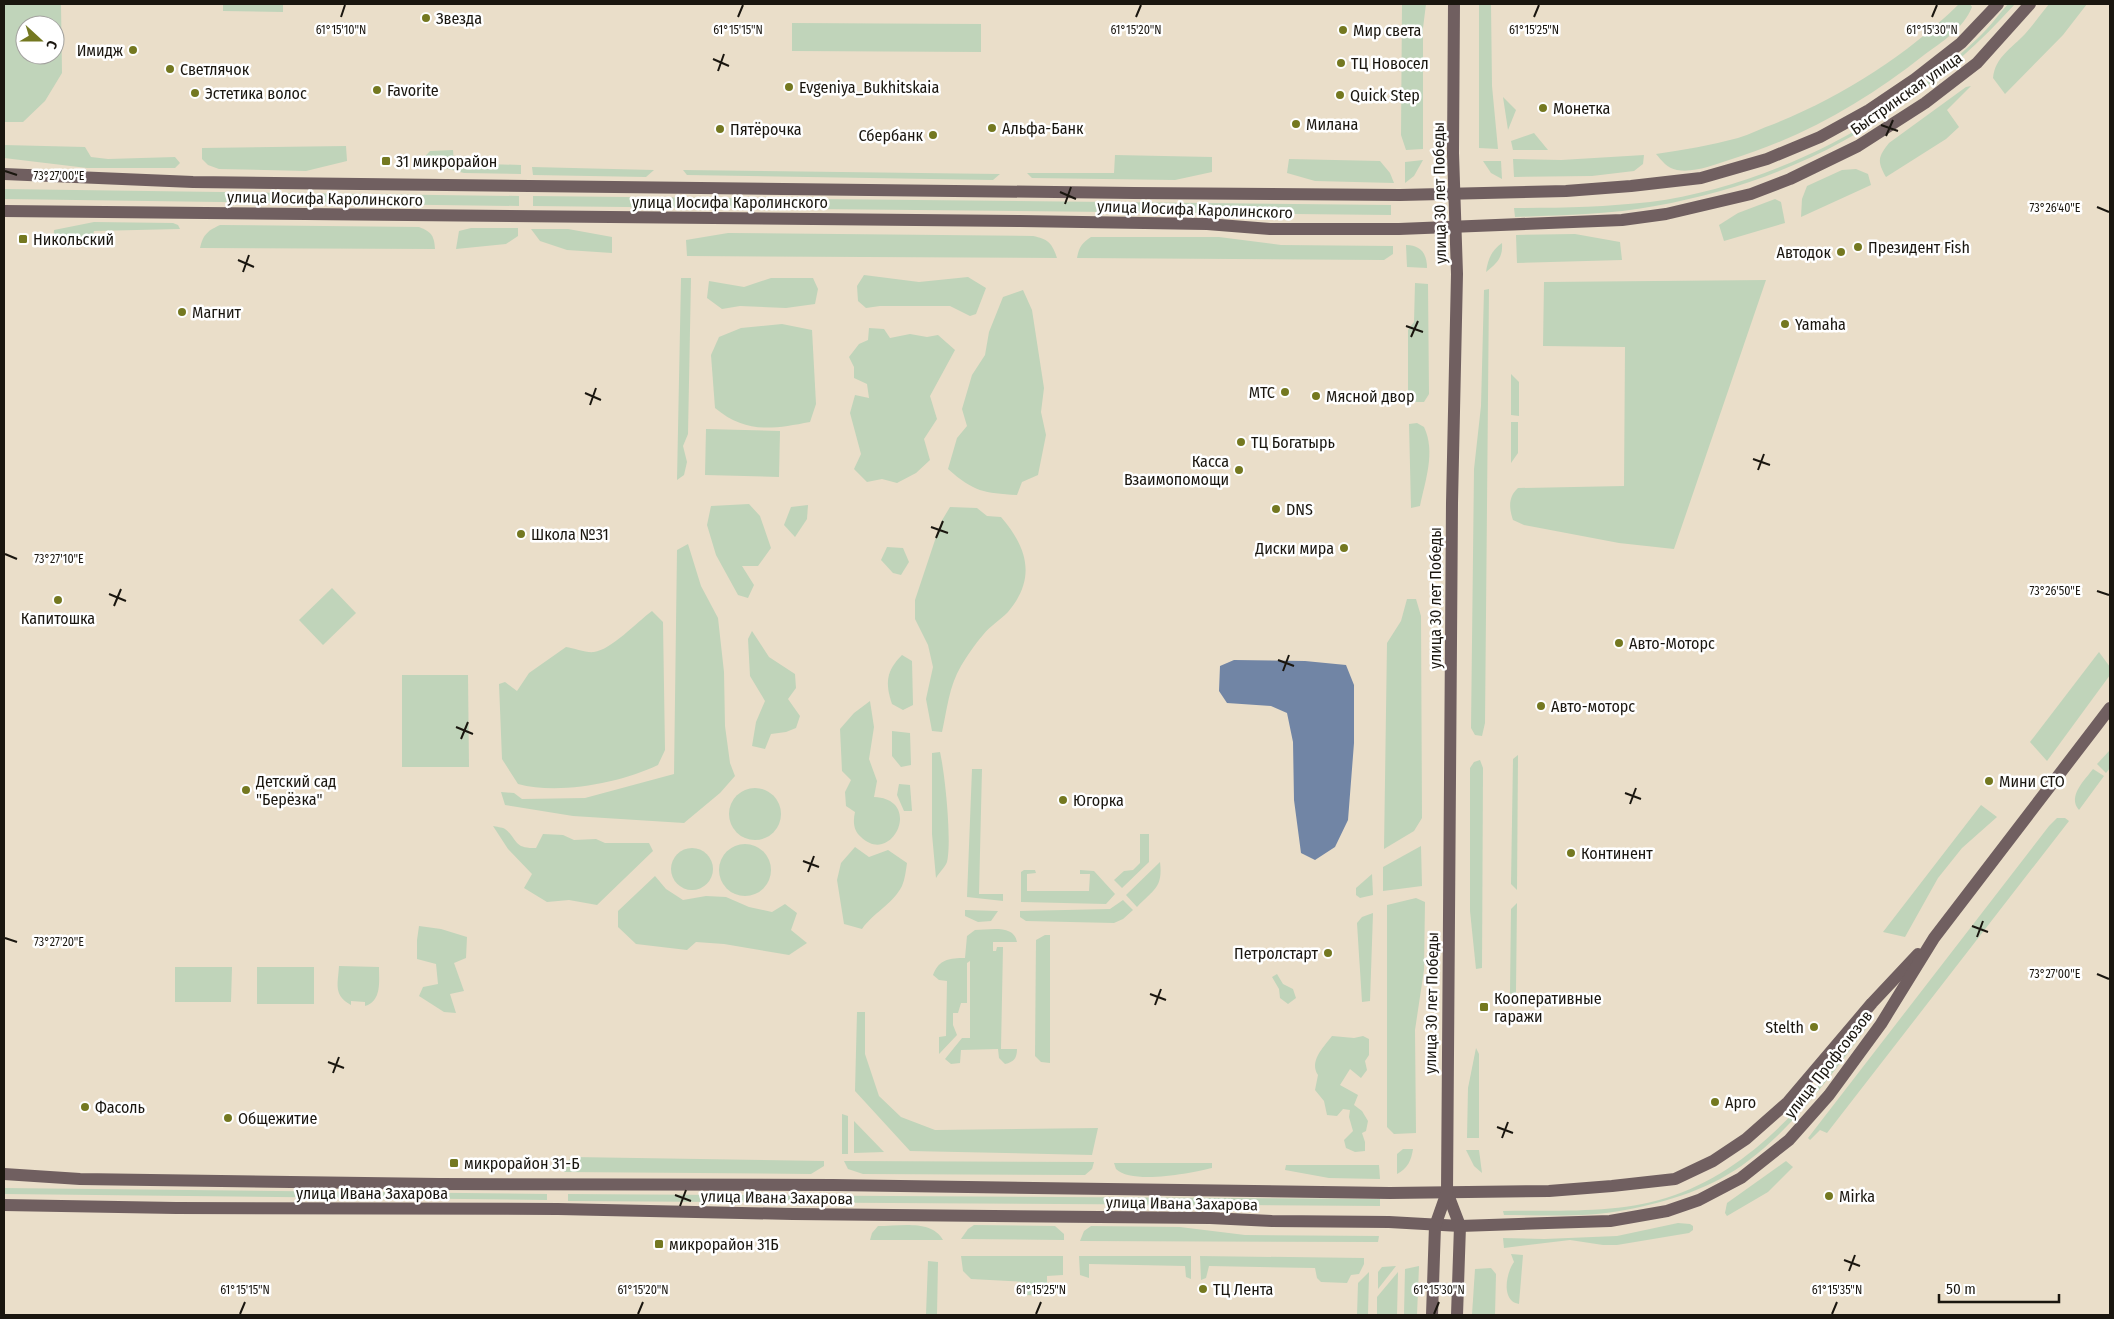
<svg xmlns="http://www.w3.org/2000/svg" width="2114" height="1319" viewBox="0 0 2114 1319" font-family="'Fira Sans Condensed',sans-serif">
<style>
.green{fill:#c0d4ba;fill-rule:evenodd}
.water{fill:#7185a5}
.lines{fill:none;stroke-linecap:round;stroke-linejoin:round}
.secondary{stroke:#705f60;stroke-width:12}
.ticks{fill:none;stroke:#1a160f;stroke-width:2}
.poi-dot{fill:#747820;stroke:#fff;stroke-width:2}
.labels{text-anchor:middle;stroke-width:5;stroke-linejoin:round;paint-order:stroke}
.poi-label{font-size:16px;fill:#1a160f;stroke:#fff;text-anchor:start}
.street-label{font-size:16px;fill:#1a160f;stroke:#fff}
.ticks-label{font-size:12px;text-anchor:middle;fill:#1a160f;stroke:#fff;stroke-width:5;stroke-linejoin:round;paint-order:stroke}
</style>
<rect width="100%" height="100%" fill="#eadec9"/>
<g class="green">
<path d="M4,4H61L62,73L45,101L23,122H4ZM25,25H55V55H25Z"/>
<path d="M223,4H283V12L223,11Z"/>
<path d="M1402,4H1426L1423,28V149L1406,150L1401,135Z"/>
<path d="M1479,4H1491L1492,86L1498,149L1479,148Z"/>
<path d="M1959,4H1970L1972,7C1964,28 1942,42 1924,55C1865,102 1801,138 1729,160C1713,165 1694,173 1677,170C1667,168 1662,161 1656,154C1684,150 1711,145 1738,138C1751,134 1762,128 1774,124C1843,96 1906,56 1959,4Z"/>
<path d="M2008,4H2015C1916,113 1800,180 1655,206C1609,215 1561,215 1515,217L1514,208C1559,208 1605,207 1650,202C1728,192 1814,158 1880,116C1914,94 1948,66 1978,38C1989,28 1998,15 2008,4Z"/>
<path d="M2049,4H2087L2063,35L2005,94L1993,78C1995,57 2012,48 2025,34C2033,25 2041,14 2049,4Z"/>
<path d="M792,23L981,24V52L792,51Z"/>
<path d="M1971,86L1947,110L1959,127L1946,139L1886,177C1877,161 1878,157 1889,143L1966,87Z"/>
<path d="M1503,97L1516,110L1508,130Z"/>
<path d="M1534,133L1548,150H1513L1511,141Z"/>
<path d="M4,145L85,147L91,157L108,159L175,157L180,163L175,168H87L4,158Z"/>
<path d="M346,146L347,161L306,171L219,169L208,165L202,159V148Z"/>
<path d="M453,150L454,163L521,165V174L464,173L420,162L430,151Z"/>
<path d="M1115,155L1212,157V172L1175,180L1032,178L1027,173H1114Z"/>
<path d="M1644,155L1643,164L1634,171L1592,176L1514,177L1513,159L1561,160Z"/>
<path d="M1289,159L1380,161L1390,173L1394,183L1315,181L1287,173Z"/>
<path d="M1423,160L1414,176L1405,183V162Z"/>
<path d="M1483,161H1501L1502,179L1491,173Z"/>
<path d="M532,167L654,170L646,177L533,175Z"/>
<path d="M1856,169L1868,174L1871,185L1801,217L1802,199L1807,186L1842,170Z"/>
<path d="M683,170L1000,174L993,180L687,175Z"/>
<path d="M4,189L519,196V206L4,199Z"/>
<path d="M533,196L1391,205V215L533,206Z"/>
<path d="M1775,199L1781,202L1785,223L1724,241L1719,225L1738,213Z"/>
<path d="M94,222L173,223L178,225L180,229L94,231L91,244H53L54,230Z"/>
<path d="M220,225L419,227C432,232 434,236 435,249L200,248C203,235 207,231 220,225Z"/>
<path d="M471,228H518V236L506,244L456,249L459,231Z"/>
<path d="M531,229H568L612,237V253L567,250L540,241Z"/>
<path d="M728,233L1033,236C1048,239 1052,243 1057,258L687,256L686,240Z"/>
<path d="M1575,234L1620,242L1622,260L1517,263L1516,235Z"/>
<path d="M1091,237H1219L1281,245L1393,246V254L1384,260L1077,258C1079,247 1082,243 1091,237Z"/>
<path d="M1502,243C1503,258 1497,263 1486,272C1488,259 1491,251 1502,243Z"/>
<path d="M1406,245C1421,245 1427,254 1427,268L1407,267Z"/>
<path d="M864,275L919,282L968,277L986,288L976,314L970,316L950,306H880L866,308L858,301L857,286Z"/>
<path d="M681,278H691L688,434L683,446L687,462L684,475L677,480Z"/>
<path d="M771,278H813L818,289L815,304L786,308L740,306L722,309L707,298L709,281L744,287Z"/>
<path d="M1766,280L1674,549L1619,543L1524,525L1513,520C1509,508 1508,497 1518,488L1624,486L1625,347L1543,346L1544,282Z"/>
<path d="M1415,283L1428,284L1429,394L1424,402H1408V330L1414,322Z"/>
<path d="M1489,289L1485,723L1482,736L1475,735L1471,728L1474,469L1481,406L1484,290Z"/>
<path d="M1023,290L1032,310L1044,388L1041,412L1046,435L1038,475L1022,482L1017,495C984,493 974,492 948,469L957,438L967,426L962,409L972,375L985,355L989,332L1003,297Z"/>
<path d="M782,324L812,330L816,404L810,422C773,429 746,434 715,408L711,355L719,337L741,328Z"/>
<path d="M869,328L884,329L890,338L910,334L927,337L938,335L955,350L930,396L937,419L924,439L930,460L916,473L897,483L882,479L867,482L854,469L861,454L850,413L855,395L869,398L867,384L854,378V367L849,357L859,344L868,340Z"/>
<path d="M1511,374L1519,382V416L1511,415Z"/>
<path d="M1511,422H1518V453L1511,463Z"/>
<path d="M1417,423L1424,427C1436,452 1425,481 1420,506L1411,508L1409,424Z"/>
<path d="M706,429L780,431L779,477L705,475Z"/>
<path d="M749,504L760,516L771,548L758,566H742L754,585L748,598L738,595L716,555L707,525L711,506Z"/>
<path d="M808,505L807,519L795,537L784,525L791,507Z"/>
<path d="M950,507L977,508L987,516L1001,517C1027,547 1037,578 1008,612C1000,620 990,626 983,635C975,644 967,656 961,666C949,686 947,710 942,732L932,731L926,699L933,667L928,645L915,619V600L941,522Z"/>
<path d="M688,544L701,586L718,618L724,672L725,726L730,763L735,776L720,793L684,823L573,816L505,805L501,792L514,793L522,799L585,798L674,774L677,550Z"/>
<path d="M887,547L903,548L909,562L901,575L893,573L881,560Z"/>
<path d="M332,588L356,613L323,645L299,620Z"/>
<path d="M1407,599H1416L1421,616L1422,818L1414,831L1384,849L1387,643L1401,621Z"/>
<path d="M652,611L663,622L665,750L658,765C620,783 559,795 518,784L502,759L499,684L505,682L517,691L529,673L566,647C574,648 586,653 594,652C611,650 637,622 652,611Z"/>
<path d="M752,631L769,657L795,674L796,688L788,699L800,716L796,728L786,732L771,734L765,749L752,746L756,722L765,701L750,676L748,639Z"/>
<path d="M2099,652L2110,667V675L2047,761L2030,742Z"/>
<path d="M902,655L912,661L913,705L903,710L892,704C885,683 886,671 902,655Z"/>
<path d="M402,675H468L469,767H402Z"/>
<path d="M870,701L874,727L869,759L877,781L874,797C924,799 892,867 861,837C853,830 853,821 855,812L846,806L845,792L851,780L842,771L840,729L854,713Z"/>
<path d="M892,731L910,733L911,765L901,767L892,756Z"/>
<path d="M2110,750V768L2106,773L2097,764Z"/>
<path d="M940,752C945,774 952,841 947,862C945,867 939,873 936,878L932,834V753Z"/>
<path d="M1518,755L1517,890L1511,884L1513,759Z"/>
<path d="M1480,760L1483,768L1482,968L1476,969L1470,911V768L1474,762Z"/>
<path d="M972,769H982L979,894H1003V901L967,897Z"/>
<path d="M2093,769L2104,776L2079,810C2067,796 2085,780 2093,769Z"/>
<path d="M899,784L910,785L912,811H904L897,795Z"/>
<circle cx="755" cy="814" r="26"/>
<path d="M1981,805L1997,817L1962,848L1938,878L1905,937L1883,932Z"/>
<path d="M2057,818H2065L2069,821L1827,1133L1820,1130L1810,1140L1808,1138L2049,826Z"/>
<path d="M493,826C496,827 502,827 505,829C518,839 513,849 536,848L543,834L563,835L574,840L596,839L605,843H649L653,851L597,905L569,900L547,902L524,888L532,874L508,849Z"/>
<path d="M1140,834H1149V862L1122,888L1114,880L1124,871L1133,870L1140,863Z"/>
<circle cx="745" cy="870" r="26"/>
<path d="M1421,846L1422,886L1383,891V867Z"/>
<path d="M855,847L869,857L888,850L907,863C906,870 905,879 902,886C893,904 873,913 862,929L844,924L837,880L841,863Z"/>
<circle cx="692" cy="869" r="21"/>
<path d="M1160,862C1163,888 1154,889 1137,907L1126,895Z"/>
<path d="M1024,870H1035L1036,873L1027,874V891H1089L1090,874H1080V870L1094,871L1115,894L1106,904L1021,902V872Z"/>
<path d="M1372,874L1373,895L1360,898L1356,895V888Z"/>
<path d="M655,876L666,889L683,900L706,896L726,897L749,907L772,912L785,904L797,913L791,930L807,943L789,955L724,944L696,942L687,950L636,944L618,927V911Z"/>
<path d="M1416,898L1425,902L1424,970L1415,1030L1416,1133L1394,1134L1387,1127V905Z"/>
<path d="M1123,900L1133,910L1123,919L1114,923L1026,921L1020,917V911L1110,909Z"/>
<path d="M1517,903L1516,990V998L1510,993L1511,909Z"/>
<path d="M965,910L998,911L991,921L978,922L965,916Z"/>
<path d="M1373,913L1370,1001L1362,1002L1357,923L1362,917Z"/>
<path d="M419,926L441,929L467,937L466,958L454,963L464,991L450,994L456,1013L444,1012L419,996L423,987L438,984L436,964L417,959V940Z"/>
<path d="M975,930C989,930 1014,924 1017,942H993V951H996L997,947H1003L1001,1049H1017C1017,1058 1014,1062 1005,1064L999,1058L998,1049L961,1050L960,1063L951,1064L945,1059L962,1038H970V961L967,963V1003H961L958,1013H953V1025L957,1035L939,1054V1037L946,1036L947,981L939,980L933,975C939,959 950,958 965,958L967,936Z"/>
<path d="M1045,935H1050V1063L1041,1062L1035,1056L1036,940Z"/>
<path d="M339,966L379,967C379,981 382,1001 365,1006V1002L351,1001V1005C333,995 338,984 339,966Z"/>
<path d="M175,967H232L231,1002H175Z"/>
<rect x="257" y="967" width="57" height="37"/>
<path d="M1277,974L1283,984L1293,989L1296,998L1288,1004L1280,998L1279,989L1272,977Z"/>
<path d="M857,1012H865V1054L879,1096L901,1117L935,1130L1098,1128L1092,1155L910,1151L855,1091Z"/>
<path d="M1873,1019C1836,1069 1798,1123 1748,1161C1713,1188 1668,1202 1625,1210C1586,1218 1543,1215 1504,1215L1503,1211C1557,1210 1614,1214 1666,1198C1758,1169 1815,1090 1873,1019Z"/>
<path d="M1332,1036L1354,1038L1363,1036L1369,1039V1055L1365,1061L1367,1070L1361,1078L1350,1069L1340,1085L1358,1095L1354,1105L1362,1111L1368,1121L1366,1131L1362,1133L1365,1142V1151L1355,1152L1346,1148L1344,1140L1353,1131L1349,1117L1350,1110L1343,1109L1337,1116L1327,1115L1324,1101L1315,1090L1318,1075C1309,1061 1323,1048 1332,1036Z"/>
<path d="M1476,1048L1479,1054V1138H1467L1468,1088Z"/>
<path d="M842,1114L848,1116V1154H842Z"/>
<path d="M854,1121L884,1152L854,1153Z"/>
<path d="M1403,1149H1413C1411,1161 1408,1168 1397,1174V1154Z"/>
<path d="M1466,1150H1479L1482,1173L1474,1166Z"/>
<path d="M573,1157L824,1161V1166L811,1174L564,1172L563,1164Z"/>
<path d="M844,1161L1094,1162L1092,1169L1085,1175L863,1174L848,1169Z"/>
<path d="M1786,1161L1793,1167L1768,1192L1727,1216L1725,1213L1727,1203Z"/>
<path d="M1114,1163H1212V1168C1192,1173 1132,1185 1116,1169Z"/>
<path d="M1286,1165H1379L1380,1179L1329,1178L1285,1170Z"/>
<path d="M4,1188L547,1194V1200L4,1194Z"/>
<path d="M568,1194L1380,1199V1206L568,1201Z"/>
<path d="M1678,1223L1690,1224L1693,1226V1230L1689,1233L1617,1245H1603L1570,1240L1504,1248L1503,1238L1544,1239L1617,1236Z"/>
<path d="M974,1225L1055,1226L1064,1234V1240L961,1239L968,1229Z"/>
<path d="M878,1226C899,1226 932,1219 943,1240H870L872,1233Z"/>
<path d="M1091,1226L1180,1227L1245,1235L1379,1236L1378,1242L1080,1241L1084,1231Z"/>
<path d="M1511,1254L1523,1255L1519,1304C1517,1303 1514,1303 1512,1301C1502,1292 1508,1270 1514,1262Z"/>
<path d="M961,1256H1063V1275L1047,1276V1296L1026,1295L1025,1282L971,1279L963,1271Z"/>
<path d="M1079,1256H1191V1279L1186,1277L1185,1266L1089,1264V1278L1080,1275Z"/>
<path d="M1200,1256L1364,1258V1264L1359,1274L1351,1275L1347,1283L1321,1282L1317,1278L1315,1268L1209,1266L1206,1278L1201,1280Z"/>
<path d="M928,1261L938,1262L937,1315H926Z"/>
<path d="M1396,1266L1378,1289V1272L1382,1267Z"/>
<path d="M1419,1266L1417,1315H1404L1405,1269Z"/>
<path d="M1491,1268L1496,1274L1495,1315H1472L1475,1269Z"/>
<path d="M1369,1272L1368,1315H1357L1358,1283Z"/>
<path d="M1398,1272L1397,1315H1377V1297Z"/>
</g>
<path class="water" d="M1234,660L1305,661L1346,665L1354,685V743L1348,820L1335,847L1315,860L1301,853L1294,800L1293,742L1287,713L1271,706L1227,703L1219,691L1220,666Z"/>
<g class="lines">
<g class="secondary">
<path d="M4,174L193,182L1134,193L1400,195L1566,191L1631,186L1701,178L1767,159L1820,137L1869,110L1915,79L1961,43L1998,4"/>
<path d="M4,211L1020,221L1207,224L1270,229H1399L1622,220L1666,214L1751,194L1790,179L1858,146L1925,103L1977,63L2030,4"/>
<path d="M4,1174L80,1179L439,1184L833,1185L1390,1193L1549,1191L1612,1186L1675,1179L1713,1161L1746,1139L1788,1102L1872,1003L1918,954"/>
<path d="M1447,1192L1460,1226L1457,1315"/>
<path d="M4,1205L176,1208L558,1209L793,1214L1210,1218L1272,1221L1389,1222L1460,1226L1610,1221L1667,1211L1699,1200L1741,1178L1789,1140L1829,1095L1881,1024L1934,938L2110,708"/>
<path d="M1432,1315L1435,1226L1447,1192L1452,503L1457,274L1453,153L1454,4"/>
</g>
</g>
<path class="ticks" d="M341,17L345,5M738,17L743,5M1136,17L1141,5M1534,17L1539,5M1932,17L1937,5M713,59L729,66M718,71L724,54M1881,125L1898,131M1886,136L1893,120M5,171L17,175M1060,192L1076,199M1065,204L1071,187M2097,207L2109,212M238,260L254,267M243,272L249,255M1406,326L1423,332M1411,337L1418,321M585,393L601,400M590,405L596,388M1753,459L1770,465M1758,470L1764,454M931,527L948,533M936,538L943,521M5,554L17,559M2097,591L2109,595M109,594L126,601M114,606L121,589M1278,660L1294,666M1283,671L1289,655M456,727L473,734M461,739L468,722M1625,793L1641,799M1630,804L1636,788M803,861L819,867M808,872L814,856M1972,926L1988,932M1977,937L1983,921M5,938L17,942M2097,974L2109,979M1150,994L1166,1000M1155,1005L1161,989M328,1062L344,1068M333,1073L339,1057M1497,1127L1513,1133M1502,1138L1508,1122M675,1195L691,1201M680,1206L686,1190M1844,1260L1860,1266M1849,1271L1855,1255M240,1314L245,1302M638,1314L643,1302M1036,1314L1041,1302M1434,1314L1439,1302M1832,1314L1837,1302"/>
<g class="poi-dot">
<circle cx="426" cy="18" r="5"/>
<circle cx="1343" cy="30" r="5"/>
<circle cx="133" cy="50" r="5"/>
<circle cx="1341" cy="63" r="5"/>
<circle cx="170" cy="69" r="5"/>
<circle cx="789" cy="87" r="5"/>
<circle cx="377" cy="90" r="5"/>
<circle cx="195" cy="93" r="5"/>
<circle cx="1340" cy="95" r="5"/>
<circle cx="1543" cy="108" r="5"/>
<circle cx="1296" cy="124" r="5"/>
<circle cx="992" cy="128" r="5"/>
<circle cx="720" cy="129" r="5"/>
<circle cx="933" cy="135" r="5"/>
<rect x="381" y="156" width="10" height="10" rx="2.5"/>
<rect x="18" y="234" width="10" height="10" rx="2.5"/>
<circle cx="1858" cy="247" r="5"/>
<circle cx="1841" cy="252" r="5"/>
<circle cx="182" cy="312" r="5"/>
<circle cx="1785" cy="324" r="5"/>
<circle cx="1285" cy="392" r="5"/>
<circle cx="1316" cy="396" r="5"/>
<circle cx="1241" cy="442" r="5"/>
<circle cx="1239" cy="470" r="5"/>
<circle cx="1276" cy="509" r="5"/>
<circle cx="521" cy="534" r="5"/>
<circle cx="1344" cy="548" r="5"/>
<circle cx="58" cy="600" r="5"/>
<circle cx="1619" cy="643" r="5"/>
<circle cx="1541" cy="706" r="5"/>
<circle cx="1989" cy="781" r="5"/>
<circle cx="246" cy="790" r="5"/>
<circle cx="1063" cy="800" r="5"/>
<circle cx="1571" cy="853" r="5"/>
<circle cx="1328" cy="953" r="5"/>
<rect x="1479" y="1002" width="10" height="10" rx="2.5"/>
<circle cx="1814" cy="1027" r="5"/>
<circle cx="1715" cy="1102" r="5"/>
<circle cx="85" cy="1107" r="5"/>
<circle cx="228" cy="1118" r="5"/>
<rect x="449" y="1158" width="10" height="10" rx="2.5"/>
<circle cx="1829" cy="1196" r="5"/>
<rect x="654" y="1239" width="10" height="10" rx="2.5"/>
<circle cx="1203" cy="1289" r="5"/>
</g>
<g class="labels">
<g class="poi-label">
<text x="436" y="24">Звезда</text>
<text x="1353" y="36">Мир света</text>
<text x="123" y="56" text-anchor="end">Имидж</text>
<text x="1351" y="69">ТЦ Новосел</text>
<text x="180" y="75">Светлячок</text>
<text x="799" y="93">Evgeniya_Bukhitskaia</text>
<text x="387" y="96">Favorite</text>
<text x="205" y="99">Эстетика волос</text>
<text x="1350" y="101">Quick Step</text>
<text x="1553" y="114">Монетка</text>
<text x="1306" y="130">Милана</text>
<text x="1002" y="134">Альфа-Банк</text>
<text x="730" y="135">Пятёрочка</text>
<text x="923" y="141" text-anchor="end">Сбербанк</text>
<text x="396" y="167">31 микрорайон</text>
<text x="33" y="245">Никольский</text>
<text x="1868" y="253">Президент Fish</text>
<text x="1831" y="258" text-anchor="end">Автодок</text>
<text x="192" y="318">Магнит</text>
<text x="1795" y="330">Yamaha</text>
<text x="1275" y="398" text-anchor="end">МТС</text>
<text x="1326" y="402">Мясной двор</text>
<text x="1251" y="448">ТЦ Богатырь</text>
<text x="1229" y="467" text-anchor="end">Касса<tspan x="1229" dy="18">Взаимопомощи</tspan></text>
<text x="1286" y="515">DNS</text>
<text x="531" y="540">Школа №31</text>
<text x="1334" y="554" text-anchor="end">Диски мира</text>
<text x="58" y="624" text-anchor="middle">Капитошка</text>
<text x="1629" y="649">Авто-Моторс</text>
<text x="1551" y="712">Авто-моторс</text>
<text x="256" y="787">Детский сад<tspan x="256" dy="18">"Берёзка"</tspan></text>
<text x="1999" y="787">Мини СТО</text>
<text x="1073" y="806">Югорка</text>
<text x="1581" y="859">Континент</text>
<text x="1318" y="959" text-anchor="end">Петролстарт</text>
<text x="1494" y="1004">Кооперативные<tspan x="1494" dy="18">гаражи</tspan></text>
<text x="1804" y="1033" text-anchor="end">Stelth</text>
<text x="1725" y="1108">Арго</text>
<text x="95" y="1113">Фасоль</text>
<text x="238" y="1124">Общежитие</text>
<text x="464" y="1169">микрорайон 31-Б</text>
<text x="1839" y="1202">Mirka</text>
<text x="669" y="1250">микрорайон 31Б</text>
<text x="1213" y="1295">ТЦ Лента</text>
</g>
<g class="street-label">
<text transform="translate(1906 93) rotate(-35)" y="6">Быстринская улица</text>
<text transform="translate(1439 193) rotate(-91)" y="6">улица 30 лет Победы</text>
<text transform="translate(325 198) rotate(1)" y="6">улица Иосифа Каролинского</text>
<text x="730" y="208">улица Иосифа Каролинского</text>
<text transform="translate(1195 209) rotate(2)" y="6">улица Иосифа Каролинского</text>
<text transform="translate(1435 598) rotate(-90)" y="6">улица 30 лет Победы</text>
<text transform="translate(1431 1003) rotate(-89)" y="6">улица 30 лет Победы</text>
<text transform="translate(1828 1064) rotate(-52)" y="6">улица Профсоюзов</text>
<text x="372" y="1199">улица Ивана Захарова</text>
<text transform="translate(777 1197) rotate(1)" y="6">улица Ивана Захарова</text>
<text transform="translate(1182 1203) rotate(1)" y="6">улица Ивана Захарова</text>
</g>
</g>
<g class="ticks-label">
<text x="1136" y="34">61°15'20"N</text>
<text x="1534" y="34">61°15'25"N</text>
<text x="341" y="34">61°15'10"N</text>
<text x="738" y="34">61°15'15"N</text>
<text x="1932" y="34">61°15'30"N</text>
<text x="59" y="180">73°27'00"E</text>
<text x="2055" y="212">73°26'40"E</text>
<text x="59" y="563">73°27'10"E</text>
<text x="2055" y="595">73°26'50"E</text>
<text x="59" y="946">73°27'20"E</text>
<text x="2055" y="978">73°27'00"E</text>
<text x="245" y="1294">61°15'15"N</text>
<text x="643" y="1294">61°15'20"N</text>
<text x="1041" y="1294">61°15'25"N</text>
<text x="1439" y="1294">61°15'30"N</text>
<text x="1837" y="1294">61°15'35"N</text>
</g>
<rect width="2114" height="1319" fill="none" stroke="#1a160f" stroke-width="10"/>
<g transform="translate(40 40) rotate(111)"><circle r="24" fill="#ffffff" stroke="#a3a29f"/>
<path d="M0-4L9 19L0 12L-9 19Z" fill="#747820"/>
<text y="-8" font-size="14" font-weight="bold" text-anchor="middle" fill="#1a160f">С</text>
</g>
<path d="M1939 1294v8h120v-8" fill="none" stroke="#1a160f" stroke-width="2.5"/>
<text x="1946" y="1294" font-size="15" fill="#1a160f" stroke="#ffffff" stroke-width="4" paint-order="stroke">50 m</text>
</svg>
